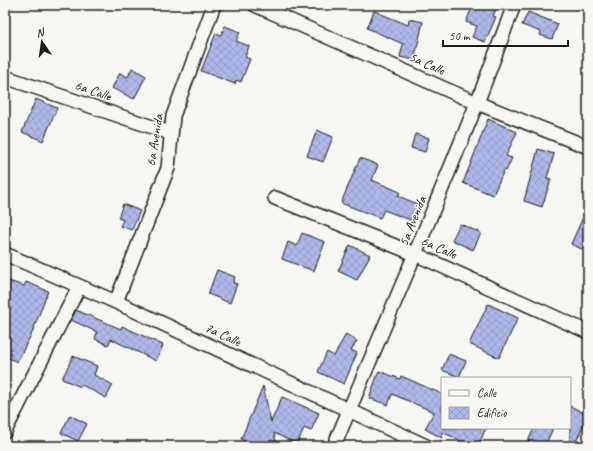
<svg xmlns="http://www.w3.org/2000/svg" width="593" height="451" viewBox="0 0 593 451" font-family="Caveat,sans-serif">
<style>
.building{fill:url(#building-cross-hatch);stroke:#1c1c1c}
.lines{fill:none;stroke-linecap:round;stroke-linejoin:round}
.minor-casing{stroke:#1c1c1c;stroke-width:16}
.minor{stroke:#f6f6f2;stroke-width:13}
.labels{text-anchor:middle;stroke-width:3;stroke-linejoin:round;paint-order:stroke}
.street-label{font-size:14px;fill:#1c1c1c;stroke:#f6f6f2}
</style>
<defs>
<pattern id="building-cross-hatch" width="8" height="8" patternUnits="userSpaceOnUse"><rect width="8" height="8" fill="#aeb8e9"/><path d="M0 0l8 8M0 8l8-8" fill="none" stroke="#959ec7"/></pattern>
</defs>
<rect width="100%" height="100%" fill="#f6f6f2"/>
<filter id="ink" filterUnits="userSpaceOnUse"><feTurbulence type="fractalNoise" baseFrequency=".025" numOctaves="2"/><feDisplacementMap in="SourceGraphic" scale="8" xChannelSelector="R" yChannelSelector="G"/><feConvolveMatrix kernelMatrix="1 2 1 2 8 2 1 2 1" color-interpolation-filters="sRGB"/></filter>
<g filter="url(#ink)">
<g class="building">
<path d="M473,5H498L493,16L496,17L485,42L472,37L477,26L466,22Z"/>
<path d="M374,11L408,25L409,19L423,22L414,60L400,57L403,44L367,28Z"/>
<path d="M528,12L558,24L552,39L540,35L541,32L522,25Z"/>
<path d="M225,26L240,32L236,41L249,46L245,57L250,59L241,82L236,80L235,84L201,71L216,33L221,35Z"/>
<path d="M132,68L146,76L134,99L112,88L120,73L128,77Z"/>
<path d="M36,99L57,108L43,141L22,132Z"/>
<path d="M488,119L517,132L506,156L512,158L506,171L504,170L493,195L463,183Z"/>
<path d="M317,130L333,137L323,162L307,156Z"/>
<path d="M415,134L429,138L425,152L411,148Z"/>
<path d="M538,149L554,154L547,178L551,179L542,207L524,201Z"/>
<path d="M360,158L378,165L372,180L400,192L398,196L420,205L413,221L384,210L380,218L341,203Z"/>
<path d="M123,204L140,211L132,230L120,226L123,220L118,218Z"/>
<path d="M588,206V252L571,244Z"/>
<path d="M460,224L481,233L473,250L452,240Z"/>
<path d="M302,233L325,242L314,271L282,259L288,242L297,246Z"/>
<path d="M350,245L370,255L357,280L338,271Z"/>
<path d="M217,270L235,277L233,283L237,284L230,303L208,294Z"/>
<path d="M5,280L24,286L26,282L48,291L32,333L17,362L5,356Z"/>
<path d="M488,304L518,318L499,358L469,344Z"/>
<path d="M76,310L121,329L122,326L163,345L156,361L111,339L108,345L95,339L97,332L71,320Z"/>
<path d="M346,334L357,341L351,350L357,353L344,384L318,372L327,352L334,356Z"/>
<path d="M449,354L466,361L459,377L442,370Z"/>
<path d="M73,356L97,366L94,375L113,385L106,398L82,385L81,387L62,379Z"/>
<path d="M379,371L400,379L401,376L442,394V428H486L478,446H472L442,432V438L425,429L434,412L392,394L388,405L369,398Z"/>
<path d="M263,386L271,422L282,397L319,413L311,431L304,428L297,444L274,433L277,446H256L241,439Z"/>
<path d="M570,406L588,415L574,446H570Z"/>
<path d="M70,415L87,424L78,441L61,433Z"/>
<path d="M534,428H553L545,446H526Z"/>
</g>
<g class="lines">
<g class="minor-casing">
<g id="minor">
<path d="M255,5L477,103L588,147"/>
<path d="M5,77L170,133"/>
<path d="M275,198L415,254L588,332"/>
<path d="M5,254L116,302L426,446"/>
<path d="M116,302L168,168L173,116L214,5"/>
<path d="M5,431L79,287"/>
<path d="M334,446L415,254L477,103L514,5"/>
</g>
</g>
<use href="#minor" class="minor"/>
</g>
</g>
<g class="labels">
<g class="street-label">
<text transform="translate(427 63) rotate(24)" y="5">5a Calle</text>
<text transform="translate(93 90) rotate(19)" y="5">6a Calle</text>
<text transform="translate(154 140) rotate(-81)" y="5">6a Avenida</text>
<text transform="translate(412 221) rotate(-68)" y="5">5a Avenida</text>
<text transform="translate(439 247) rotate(24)" y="5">6a Calle</text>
<text transform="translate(223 334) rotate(25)" y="5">7a Calle</text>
</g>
</g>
<rect width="593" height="451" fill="none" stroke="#f6f6f2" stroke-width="20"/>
<rect x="10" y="10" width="573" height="431" fill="none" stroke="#1c1c1c" stroke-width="1.5" filter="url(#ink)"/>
<rect x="441" y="377" width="130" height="52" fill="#f6f6f2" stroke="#9f9f9c"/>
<rect x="449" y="390" width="20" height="6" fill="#f6f6f2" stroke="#9f9f9c"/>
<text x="477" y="397" font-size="12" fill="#1c1c1c">Calle</text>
<rect x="449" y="407" width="20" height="12" fill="url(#building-cross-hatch)" stroke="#9f9f9c"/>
<text x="477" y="417" font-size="12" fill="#1c1c1c">Edificio</text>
<g transform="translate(42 42) rotate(347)" stroke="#f6f6f2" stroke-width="3" paint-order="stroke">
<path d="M0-3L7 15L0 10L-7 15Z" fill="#1c1c1c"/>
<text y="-6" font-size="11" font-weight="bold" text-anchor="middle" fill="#1c1c1c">N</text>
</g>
<path d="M443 40v6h125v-6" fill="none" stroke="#1c1c1c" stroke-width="2"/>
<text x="449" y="40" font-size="12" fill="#1c1c1c" stroke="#f6f6f2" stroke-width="3" paint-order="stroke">50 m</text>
</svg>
